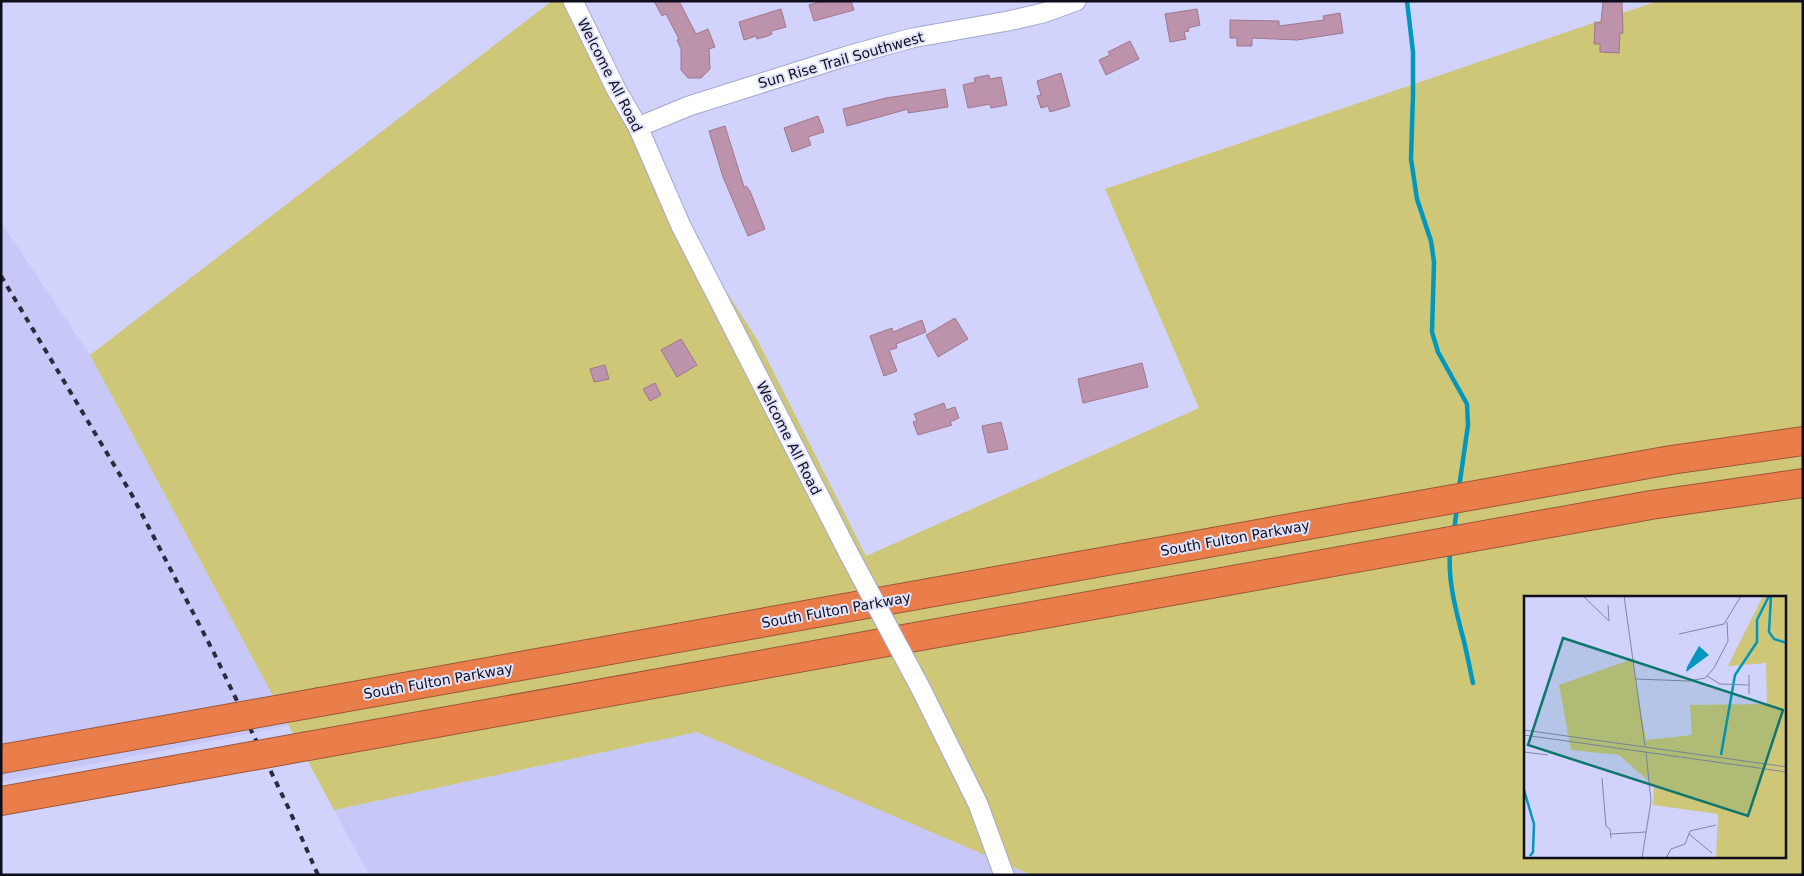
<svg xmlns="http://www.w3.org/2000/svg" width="1804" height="876" viewBox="0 0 1804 876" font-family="'DejaVu Sans',sans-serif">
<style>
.built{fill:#c7c7f8}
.green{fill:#cdc777;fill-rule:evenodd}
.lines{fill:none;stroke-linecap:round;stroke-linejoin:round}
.stream{stroke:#0297be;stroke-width:4.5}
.building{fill:#bc93aa;stroke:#9f778d}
.minor-casing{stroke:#a6a7cf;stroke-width:21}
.highway-casing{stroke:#9d563a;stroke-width:30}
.minor{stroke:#fff;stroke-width:19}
.highway{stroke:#ea7e4b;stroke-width:28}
.rail{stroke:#2b2b3d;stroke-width:4;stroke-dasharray:6 6;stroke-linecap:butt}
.minor-bridge-casing{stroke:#a6a7cf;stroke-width:21;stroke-linecap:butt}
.highway-bridge-casing{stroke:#9d563a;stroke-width:30;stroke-linecap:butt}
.minor-bridge{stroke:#fff;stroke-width:19}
.highway-bridge{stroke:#ea7e4b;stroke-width:28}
.labels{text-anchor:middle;stroke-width:4;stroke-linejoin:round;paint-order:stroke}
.street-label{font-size:14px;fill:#0e0d1b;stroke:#e1e2fb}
.inset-river{fill:none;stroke:#0297be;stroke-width:2.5}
.inset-road{fill:none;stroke:#8484a3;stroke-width:1}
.view{fill:#0f766e;fill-opacity:0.15;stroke:#0f766e;stroke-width:2.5}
.inset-edge{fill:none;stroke:#0e0d1b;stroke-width:2.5}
</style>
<rect width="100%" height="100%" fill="#d2d3fd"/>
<g class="built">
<path d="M1,222L90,355L289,726L1,782Z"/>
<path d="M697,732L1032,875H369L334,810Z"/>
</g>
<path class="green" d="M552,1H570L703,255L758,341L866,556L1199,408L1105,189L1658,1H1803V875H1032L697,732L334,810L90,355ZM1525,597H1785V857H1525Z"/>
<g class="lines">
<g class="stream">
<path d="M1407,1L1413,52V94L1411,159L1417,199L1431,241L1434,262L1432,332L1438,352L1467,404L1468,425L1459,488"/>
<path d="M1454,530L1457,508"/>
<path d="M1450,550C1448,578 1454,603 1461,630C1466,647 1469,665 1473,683"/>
</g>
</g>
<g class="building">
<path d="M654,1H679L696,34L708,29L715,47L709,49L710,69L701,78H688L681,70V49L677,40L679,39L666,14L662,16Z"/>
<path d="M823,1H851L854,10L814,21L809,5Z"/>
<path d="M1603,1L1622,2L1623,33H1620L1619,53L1600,52V44H1594L1595,22L1601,23Z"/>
<path d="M781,9L786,27L771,31L772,34L768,36L757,39L756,36L744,40L739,22Z"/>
<path d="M1197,9L1200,25L1188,28L1189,31L1184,32L1186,39L1170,42L1165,14Z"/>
<path d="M1340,13L1343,33L1297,40L1252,38V46H1237V38H1230V20L1279,21V26L1324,20L1323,16Z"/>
<path d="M1130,41L1139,59L1106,75L1099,60L1110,55L1108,52Z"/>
<path d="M1061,73L1070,106L1050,112L1048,106L1041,108L1037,96L1041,95L1037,81Z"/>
<path d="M989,75L990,79L1001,77L1007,105L991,108L990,104L968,108L963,85L975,82L974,78Z"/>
<path d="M945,89L948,107L908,113V109L847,126L843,109L886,98Z"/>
<path d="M818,116L824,132L808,137L811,145L792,152L784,128Z"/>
<path d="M725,126L744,187L746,186L750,191L765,229L748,236L723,177L709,131Z"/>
<path d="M955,318L968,339L938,357L926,335Z"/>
<path d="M922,320L926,332L896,344L897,348L889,350L897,371L884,376L870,336L892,328L893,332Z"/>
<path d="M681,339L697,365L677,377L661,350Z"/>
<path d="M1142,363L1148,387L1083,403L1078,379Z"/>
<path d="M605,365L609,379L594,382L590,369Z"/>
<path d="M655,383L661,395L650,401L643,389Z"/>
<path d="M944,403L946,410L955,407L959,418L950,422L952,425L918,435L913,422L917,421L914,414Z"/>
<path d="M1001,422L1008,449L988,453L982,426Z"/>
</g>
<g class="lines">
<g class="minor-casing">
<g id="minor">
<path d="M573,1L616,89L638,127L681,226L849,554"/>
<path d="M638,127L689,106L847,56L912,38L1008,21L1043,13L1076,1"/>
<path d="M921,689L978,804L1004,875"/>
</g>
</g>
<g class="highway-casing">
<g id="highway">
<path d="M320,702L1671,460L1803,441"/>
<path d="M308,746L1651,505L1803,483"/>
<path d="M1,759L170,729"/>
<path d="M1,801L185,768"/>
</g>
</g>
<use href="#minor" class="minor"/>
<use href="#highway" class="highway"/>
<path class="rail" d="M1,276L132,495L214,653L288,807L318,875"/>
<g class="minor-bridge-casing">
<path id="minor-bridge" d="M849,554L921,689"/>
</g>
<g class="highway-bridge-casing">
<g id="highway-bridge">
<path d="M170,729L320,702"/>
<path d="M185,768L308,746"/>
</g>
</g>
<use href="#minor-bridge" class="minor-bridge"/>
<use href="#highway-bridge" class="highway-bridge"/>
</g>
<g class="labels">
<g class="street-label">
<text transform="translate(841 60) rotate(-16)" y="5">Sun Rise Trail Southwest</text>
<text transform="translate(610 75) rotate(63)" y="5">Welcome All Road</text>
<text transform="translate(789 438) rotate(63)" y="5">Welcome All Road</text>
<text transform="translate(1235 538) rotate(-10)" y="5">South Fulton Parkway</text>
<text transform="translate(836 610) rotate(-10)" y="5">South Fulton Parkway</text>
<text transform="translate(438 681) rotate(-10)" y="5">South Fulton Parkway</text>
</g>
</g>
<g transform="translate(1524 596)">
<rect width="262" height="262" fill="#d2d3fd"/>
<path d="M239,0H262V262H192L194,218L129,209L130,190L95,159L47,154L35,89L108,63L122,144L168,139L166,109L243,108L242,67L204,70Z" fill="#cdc777"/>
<path d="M175,50L185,59L162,76L163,71Z" fill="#0297be"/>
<path class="inset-river" d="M247,0L245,36L250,43L263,47M197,159L211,79L233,46V24L245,0M0,194L10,228L9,256L6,260"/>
<path class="inset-road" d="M59,0L85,25L84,9M100,0L121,150M155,38L200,28L217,0M183,80L196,88L225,89M111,83L165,85L181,82L190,72L204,45L203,26M225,98V79M0,134L263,171M0,139L263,176M0,156L24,159M78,182L82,230L86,233L87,242M87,238L122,236M165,238L188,257M118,262L127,205L122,156M142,262L147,253L161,248L166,235L192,229"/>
<path class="view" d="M39,42L259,114L224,220L4,149Z"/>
<rect width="262" height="262" class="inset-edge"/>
</g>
<rect width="1804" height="876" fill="none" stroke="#0e0d1b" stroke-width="5"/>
</svg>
